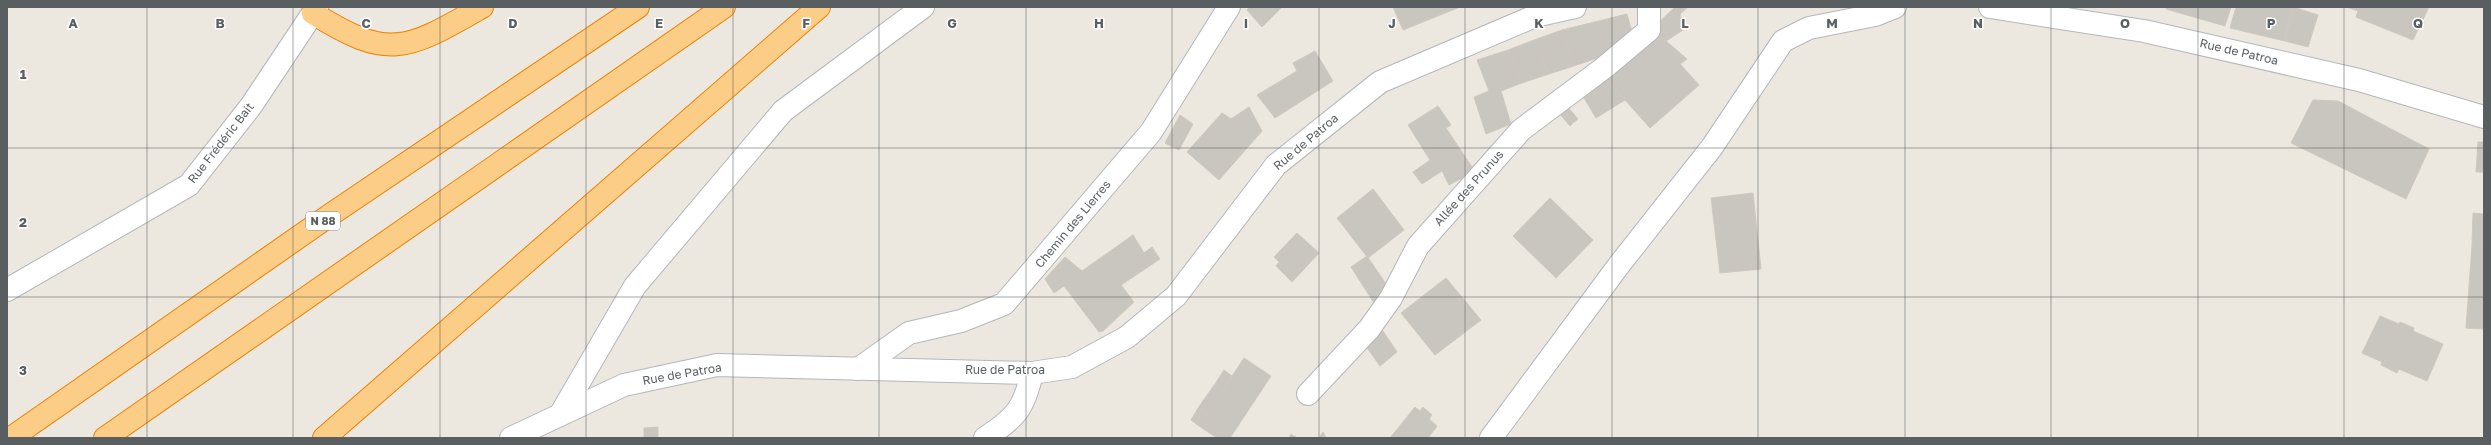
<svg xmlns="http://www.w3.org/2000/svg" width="2491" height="445" viewBox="0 0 2491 445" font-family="'Golos Text',sans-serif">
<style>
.building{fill:#c9c5bf;stroke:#d0c8be}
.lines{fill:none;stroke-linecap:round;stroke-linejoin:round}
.minor-casing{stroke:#b3b7bb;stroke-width:24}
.highway-casing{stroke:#eb8001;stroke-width:24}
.minor{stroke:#fff;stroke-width:22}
.highway{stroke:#fccd87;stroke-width:22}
.grid{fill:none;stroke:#595e61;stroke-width:1;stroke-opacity:0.55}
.labels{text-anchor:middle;stroke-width:3;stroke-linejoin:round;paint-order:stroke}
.shield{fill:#fff;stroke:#8b8e90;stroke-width:1}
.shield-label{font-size:11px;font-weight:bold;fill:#595e61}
.street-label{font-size:12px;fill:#595e61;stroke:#fff}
.grid-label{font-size:13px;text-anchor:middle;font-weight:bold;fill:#595e61;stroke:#fff;stroke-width:3;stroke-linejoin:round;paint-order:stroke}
</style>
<rect width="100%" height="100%" fill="#ece8e0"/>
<g class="building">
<path d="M1249,7H1282L1262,27L1247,10Z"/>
<path d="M1393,7H1460L1403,30Z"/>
<path d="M1675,7H1688L1680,14L1683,30L1666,41L1652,29Z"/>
<path d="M2167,7H2231L2225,26L2166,9Z"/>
<path d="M2236,7H2293L2285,41L2230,28Z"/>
<path d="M2293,7L2318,15L2308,47L2285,41Z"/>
<path d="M2346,7H2345H2429L2413,40L2356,17L2358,11Z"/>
<path d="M1627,14L1632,32L1603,56L1574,66L1562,30Z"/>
<path d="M1652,29L1687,59L1680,64L1699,85L1650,128L1602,74Z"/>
<path d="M1562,30L1574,66L1549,74L1534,40Z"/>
<path d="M1534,40L1549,74L1522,83L1508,50Z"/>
<path d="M1508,50L1522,83L1501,91L1511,124L1486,134L1474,97L1489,91L1477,60Z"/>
<path d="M1315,51L1333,81L1275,118L1257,95L1297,71L1293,63Z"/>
<path d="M1606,79L1625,100L1596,118L1584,98Z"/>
<path d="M2313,100L2338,101L2429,149L2406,199L2291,143Z"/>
<path d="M1438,106L1451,125L1446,128L1472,167L1462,178L1449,185L1442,171L1422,184L1413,172L1430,160L1408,125Z"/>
<path d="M1567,106L1578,119L1573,123L1563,110Z"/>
<path d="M1249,107L1262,131L1219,180L1187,152L1222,113L1231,119Z"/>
<path d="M1563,110L1573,123L1570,126L1559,113Z"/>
<path d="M1180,115L1193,124L1179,150L1165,143Z"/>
<path d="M2478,142H2484V172H2476Z"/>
<path d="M1373,189L1404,230L1368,258L1337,218Z"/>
<path d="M1753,193L1761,269L1720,273L1711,198Z"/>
<path d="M1550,198L1593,240L1556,278L1513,236Z"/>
<path d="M2473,213L2484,214V247L2472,246Z"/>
<path d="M1297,233L1319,253L1292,282L1276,266L1279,262L1274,257Z"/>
<path d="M1133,235L1144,253L1152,247L1160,259L1121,285L1134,302L1103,331L1099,332L1064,286L1054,293L1045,279L1065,257L1082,271Z"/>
<path d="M2472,246L2484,247V329L2466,328Z"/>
<path d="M1367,256L1386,284L1374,303L1351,267Z"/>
<path d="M1446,278L1481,320L1435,355L1401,313Z"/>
<path d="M2380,316L2399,324L2400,322L2414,328L2413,331L2443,344L2427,381L2399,369L2397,373L2381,365L2382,362L2362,353Z"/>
<path d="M1383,331L1397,352L1380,366L1365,345Z"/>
<path d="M1244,358L1271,376L1230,438H1217L1199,426L1208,414L1198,408L1215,384L1223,390Z"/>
<path d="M1224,370L1232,376L1223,390L1215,384Z"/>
<path d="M1415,407L1420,411L1423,407L1432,415L1429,419L1437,426L1428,438H1390Z"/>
<path d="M1198,408L1208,414L1199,426L1191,420Z"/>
<path d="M658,427V438L644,437V428Z"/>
<path d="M1323,432L1326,438H1319Z"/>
<path d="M1291,434L1297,438H1289Z"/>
</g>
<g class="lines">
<g class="minor-casing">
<g id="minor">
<path d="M1990,7L2144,31L2359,80L2484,117"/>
<path d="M7,290L189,185L251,106L317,7"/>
<path d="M858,369L909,333L961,321L1004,304L1151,132L1229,7"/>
<path d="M1308,394L1369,329L1391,298L1418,246L1521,130L1605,67L1649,30V7"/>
<path d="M560,415L635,286L783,111L923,7"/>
<path d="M511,438L624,385L717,365L1032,373L1072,367L1127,337L1176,296L1276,165L1380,82L1535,16L1575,7"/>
<path d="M985,438C1016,418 1024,408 1032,373"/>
<path d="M1491,438L1619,265L1712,147L1783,41L1809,28L1875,15L1895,7"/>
</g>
</g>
<g class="highway-casing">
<g id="highway">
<path d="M313,13C390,62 408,49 482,7"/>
<path d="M11,438L333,213L638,7"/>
<path d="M105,438L724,7"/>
<path d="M324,438L819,7"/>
</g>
</g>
<use href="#minor" class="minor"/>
<use href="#highway" class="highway"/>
</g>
<path class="grid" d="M147,7V438M293,7V438M440,7V438M586,7V438M733,7V438M879,7V438M1026,7V438M1172,7V438M1319,7V438M1465,7V438M1612,7V438M1758,7V438M1905,7V438M2051,7V438M2198,7V438M2344,7V438M7,148H2484M7,297H2484"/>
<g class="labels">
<rect class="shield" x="306" y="212" width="34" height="18" rx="3"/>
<g class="shield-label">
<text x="323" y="225">N 88</text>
</g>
<g class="street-label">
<text transform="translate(2239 52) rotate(13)" y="4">Rue de Patroa</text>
<text transform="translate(1306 142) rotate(-40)" y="4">Rue de Patroa</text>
<text transform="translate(221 143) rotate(-52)" y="4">Rue Frédéric Bait</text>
<text transform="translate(1469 188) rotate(-48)" y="4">Allée des Prunus</text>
<text transform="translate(1073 224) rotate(-50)" y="4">Chemin des Lierres</text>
<text x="1005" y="374">Rue de Patroa</text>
<text transform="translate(682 374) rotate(-10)" y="4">Rue de Patroa</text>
</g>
</g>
<g class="grid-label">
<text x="73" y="28">A</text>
<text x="220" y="28">B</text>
<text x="366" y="28">C</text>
<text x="513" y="28">D</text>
<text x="659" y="28">E</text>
<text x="806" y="28">F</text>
<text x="952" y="28">G</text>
<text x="1099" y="28">H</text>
<text x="1246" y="28">I</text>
<text x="1392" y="28">J</text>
<text x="1539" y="28">K</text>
<text x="1685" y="28">L</text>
<text x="1832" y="28">M</text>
<text x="1978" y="28">N</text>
<text x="2125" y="28">O</text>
<text x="2271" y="28">P</text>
<text x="2418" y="28">Q</text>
<text x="23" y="79">1</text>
<text x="23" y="227">2</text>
<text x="23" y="375">3</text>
</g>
<rect width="2491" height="445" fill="none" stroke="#595e61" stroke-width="16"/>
</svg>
